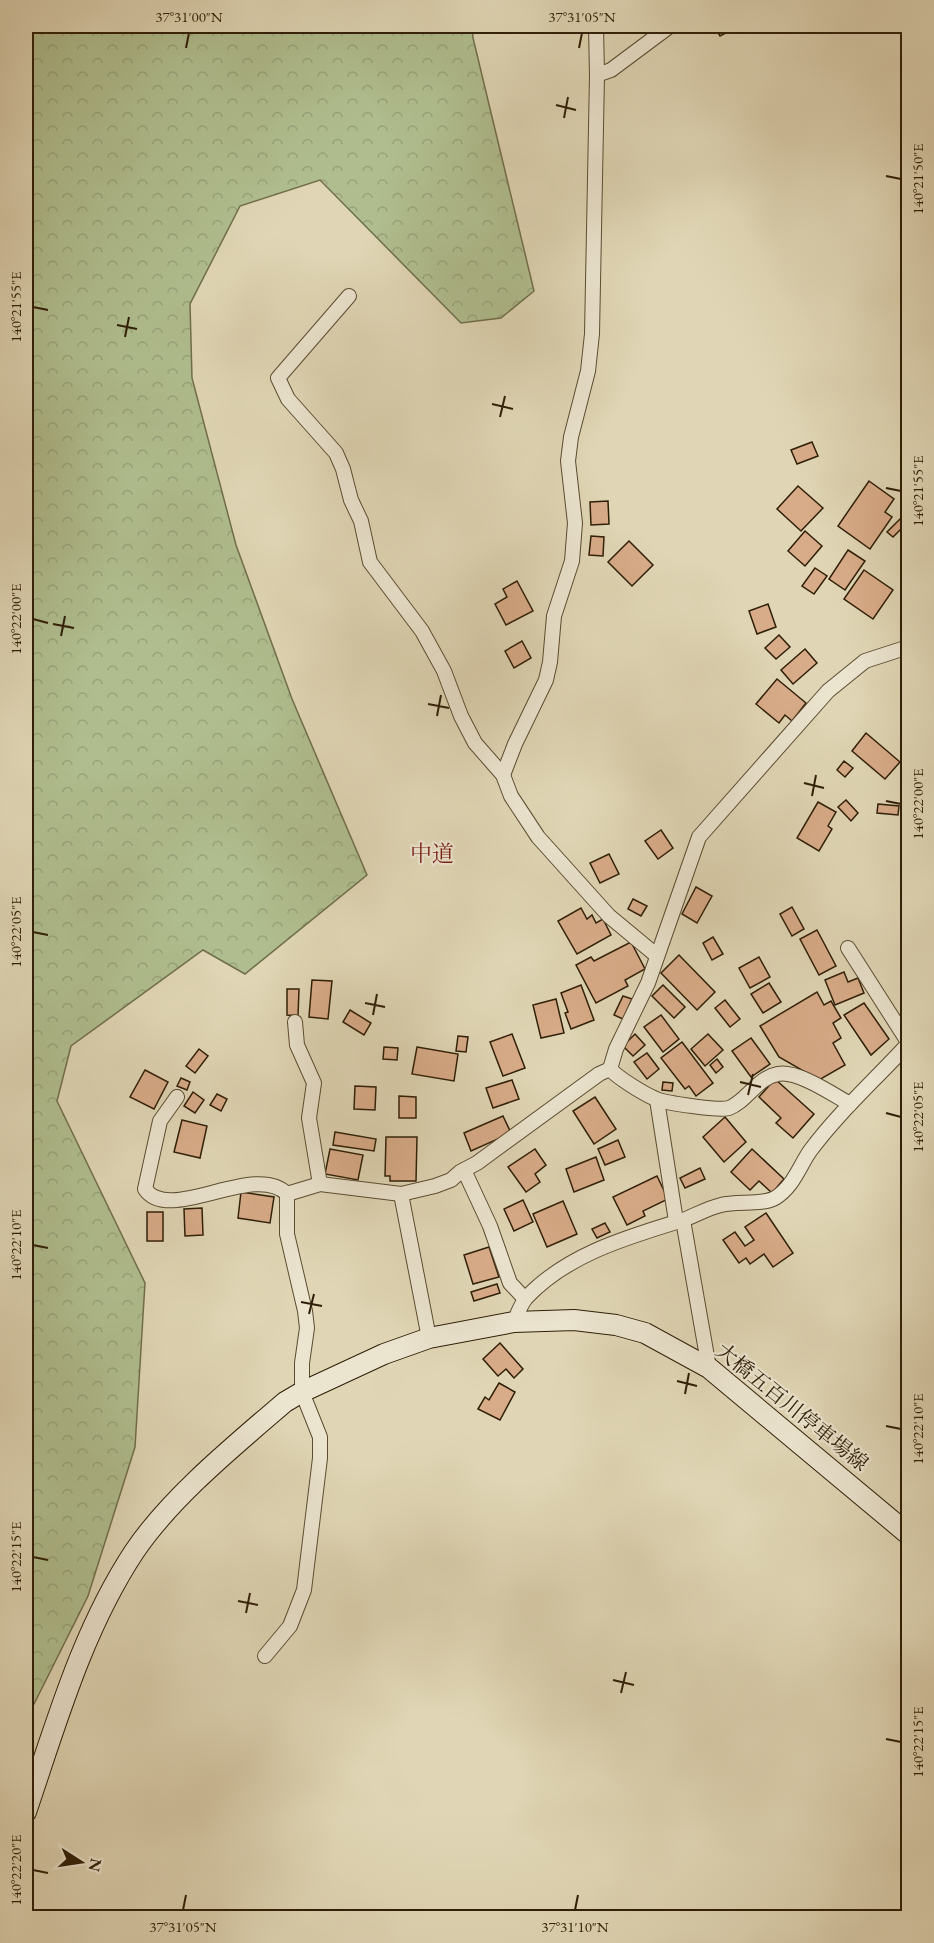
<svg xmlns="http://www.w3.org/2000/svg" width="934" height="1943" viewBox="0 0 934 1943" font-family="'EB Garamond','Noto Serif JP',serif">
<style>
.forest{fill:url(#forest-crowns);stroke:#706e4b;stroke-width:1.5}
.building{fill:#d9ac89;stroke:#2f1e07;stroke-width:1.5}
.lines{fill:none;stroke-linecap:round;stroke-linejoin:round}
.street-casing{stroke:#5b4c32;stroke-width:16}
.secondary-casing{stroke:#2f1e07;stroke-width:22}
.street{stroke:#ebe4cf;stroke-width:14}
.secondary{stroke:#ebe4cf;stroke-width:20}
.ticks{fill:none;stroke:#2f1e07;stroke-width:2}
.labels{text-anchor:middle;stroke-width:4.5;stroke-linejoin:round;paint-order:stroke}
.street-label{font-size:21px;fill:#2f1e07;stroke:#ebe4cf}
.neighbourhood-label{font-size:22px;fill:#7a1f14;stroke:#ebe4cf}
.neatline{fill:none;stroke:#2f1e07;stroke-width:2}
.ticks-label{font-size:15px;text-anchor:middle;fill:#2f1e07}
</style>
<defs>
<pattern id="forest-crowns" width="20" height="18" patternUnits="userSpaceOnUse" patternTransform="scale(1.5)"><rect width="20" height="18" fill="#b0be8f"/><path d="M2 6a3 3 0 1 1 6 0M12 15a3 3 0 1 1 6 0" fill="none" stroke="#98a37a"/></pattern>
</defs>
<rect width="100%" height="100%" fill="#e0d6b5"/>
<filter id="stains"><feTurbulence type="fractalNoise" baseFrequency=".00333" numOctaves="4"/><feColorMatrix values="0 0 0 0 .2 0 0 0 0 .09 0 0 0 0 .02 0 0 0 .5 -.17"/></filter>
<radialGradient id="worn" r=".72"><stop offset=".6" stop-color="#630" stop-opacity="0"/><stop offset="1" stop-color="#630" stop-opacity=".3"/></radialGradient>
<path class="forest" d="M26,26H472L473,38L534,291L501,318L461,323L320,180L240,206L190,304L192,378L236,545L292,699L367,875L245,974L203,950L71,1046L57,1101L145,1283L135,1447L88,1596L26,1720Z"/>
<g class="building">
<path d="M714,26H739L720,36Z"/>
<path d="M812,442L818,456L797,464L791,450Z"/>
<path d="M869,481L894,499L885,512L892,517L870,549L838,526Z"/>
<path d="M798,486L823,508L801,531L777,509Z"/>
<path d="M608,501L609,524L591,525L590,502Z"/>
<path d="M902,517L907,523L893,537L887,532Z"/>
<path d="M805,531L822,546L805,566L788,551Z"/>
<path d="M591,536L604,537L603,556L589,555Z"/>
<path d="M629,541L653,565L632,586L608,562Z"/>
<path d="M848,550L865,561L845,590L829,579Z"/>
<path d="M815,568L827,576L814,594L802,586Z"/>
<path d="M864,570L893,590L873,619L844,599Z"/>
<path d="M517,581L533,611L506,625L495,604L507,597L503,589Z"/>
<path d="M768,604L776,627L757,634L749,611Z"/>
<path d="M779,635L790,647L776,659L765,648Z"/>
<path d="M522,641L531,658L514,668L505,651Z"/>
<path d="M805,649L817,663L793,684L781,670Z"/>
<path d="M777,679L806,703L792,721L785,715L779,723L756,704Z"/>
<path d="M866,733L900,762L885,779L852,751Z"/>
<path d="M844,761L853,768L845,777L837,770Z"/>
<path d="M846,800L858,813L851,821L838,807Z"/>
<path d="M818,802L836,812L828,826L832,829L819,851L797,838Z"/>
<path d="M878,804L899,806L898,815L877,813Z"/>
<path d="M661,830L673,848L658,859L645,841Z"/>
<path d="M609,854L619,874L600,883L590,863Z"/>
<path d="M696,887L712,896L697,923L682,914Z"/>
<path d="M633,899L647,906L641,916L628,909Z"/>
<path d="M792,907L804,929L792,936L780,914Z"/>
<path d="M581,908L587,919L592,915L596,923L603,919L611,935L577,954L558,921Z"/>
<path d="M817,930L836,966L819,975L800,939Z"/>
<path d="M713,937L723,954L712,960L703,943Z"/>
<path d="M631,942L645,969L625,980L628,986L596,1003L576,965L591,957L594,961Z"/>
<path d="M679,955L715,992L697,1010L661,973Z"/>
<path d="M759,957L770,977L750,988L739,968Z"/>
<path d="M844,972L848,982L858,978L864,993L835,1005L825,980Z"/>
<path d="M312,980L332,981L328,1019L309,1017Z"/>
<path d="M769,983L781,1002L763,1013L751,994Z"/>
<path d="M581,985L594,1020L571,1029L565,1013L568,1012L561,993Z"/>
<path d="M663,985L685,1007L674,1018L652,996Z"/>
<path d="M287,989H299L298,1016L287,1015Z"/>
<path d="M817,992L824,1005L831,1001L841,1018L833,1023L841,1038L833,1043L845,1065L819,1080L779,1057L760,1026Z"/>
<path d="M623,996L632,999L623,1019L614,1015Z"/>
<path d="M556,999L564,1033L541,1038L533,1005Z"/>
<path d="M725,1000L740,1019L730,1027L715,1008Z"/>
<path d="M864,1003L889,1039L871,1055L844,1015Z"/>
<path d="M350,1010L371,1023L364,1035L343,1022Z"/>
<path d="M661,1015L679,1039L663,1052L644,1027Z"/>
<path d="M512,1034L525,1068L503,1076L490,1042Z"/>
<path d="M635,1034L645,1045L633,1056L623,1046Z"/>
<path d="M708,1034L723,1050L705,1066L691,1049Z"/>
<path d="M458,1036L468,1037L466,1052L456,1051Z"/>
<path d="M751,1038L770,1064L751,1077L732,1051Z"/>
<path d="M682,1042L713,1083L696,1096L689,1086L685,1089L661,1058Z"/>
<path d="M384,1047L398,1048L397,1060L383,1059Z"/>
<path d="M417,1047L458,1054L454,1081L412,1074Z"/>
<path d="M199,1049L208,1056L195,1073L186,1066Z"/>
<path d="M647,1053L659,1069L647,1079L634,1062Z"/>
<path d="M717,1059L723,1067L716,1073L710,1065Z"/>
<path d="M145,1070L168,1082L154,1109L130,1097Z"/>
<path d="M181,1078L190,1082L187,1090L177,1086Z"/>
<path d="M775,1079L814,1114L793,1138L776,1123L781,1118L759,1097Z"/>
<path d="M512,1080L519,1099L493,1108L486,1088Z"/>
<path d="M663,1082L673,1083L672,1091L662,1090Z"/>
<path d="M355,1086L376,1087L375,1110L354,1109Z"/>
<path d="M193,1092L204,1100L195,1113L184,1106Z"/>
<path d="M217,1094L227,1099L221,1111L210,1105Z"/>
<path d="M399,1096L416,1097V1118H399Z"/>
<path d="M595,1097L616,1129L594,1144L573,1111Z"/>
<path d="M503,1116L511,1133L471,1151L464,1133Z"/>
<path d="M725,1117L746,1142L724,1162L703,1137Z"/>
<path d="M182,1120L207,1126L200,1158L174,1152Z"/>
<path d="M335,1132L376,1139L374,1151L333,1145Z"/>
<path d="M386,1137H417L416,1181H390V1176H385Z"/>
<path d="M618,1140L625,1157L605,1165L598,1149Z"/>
<path d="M330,1149L363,1155L358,1180L325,1174Z"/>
<path d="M535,1149L546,1165L535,1174L540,1182L526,1192L508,1167Z"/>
<path d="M752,1149L784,1179L772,1193L759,1181L750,1190L731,1172Z"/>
<path d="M596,1157L604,1180L574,1192L566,1169Z"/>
<path d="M700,1168L705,1179L685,1188L680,1178Z"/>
<path d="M657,1176L668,1199L643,1211L645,1216L627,1225L613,1197Z"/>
<path d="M241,1192L274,1197L270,1223L238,1218Z"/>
<path d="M523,1200L533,1222L514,1231L504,1209Z"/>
<path d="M563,1201L577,1234L547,1247L533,1214Z"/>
<path d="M202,1208L203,1235L185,1236L184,1209Z"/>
<rect x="147" y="1212" width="16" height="29"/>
<path d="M766,1213L793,1253L773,1267L764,1254L750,1264L746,1258L739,1263L723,1240L735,1232L745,1246L754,1240L745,1227Z"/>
<path d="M605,1223L610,1232L597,1238L592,1229Z"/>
<path d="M489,1247L499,1277L473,1284L464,1255Z"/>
<path d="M497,1284L500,1293L474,1301L471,1292Z"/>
<path d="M500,1343L523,1369L514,1378L506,1369L498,1376L483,1359Z"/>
<path d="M499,1383L515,1392L500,1420L478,1409L485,1397L489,1400Z"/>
</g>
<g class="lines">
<g class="street-casing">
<g id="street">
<path d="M597,75L611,70L670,26"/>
<path d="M349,296L278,378L288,399L336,453L343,469L351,500L361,521L370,562L422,631L444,671L461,716L475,743L503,775L511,796L538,837L609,916L656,955"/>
<path d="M503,775L515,744L546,680L550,662L554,616L572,561L575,523L568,461L571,437L588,371L592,334L597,75L596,26"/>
<path d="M848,948L908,1042"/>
<path d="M295,1022L297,1045L314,1083L309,1118L320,1184"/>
<path d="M610,1069C618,1078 644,1094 656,1099C665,1103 720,1111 729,1108C746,1102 758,1077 778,1074C797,1070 832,1094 850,1104"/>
<path d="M177,1097L160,1121L145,1189C169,1225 255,1161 287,1194"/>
<path d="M657,1100L676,1221"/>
<path d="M464,1170L490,1226L510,1283L525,1299"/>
<path d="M401,1194L429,1338"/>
<path d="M683,1220L709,1368"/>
<path d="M514,1322C517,1315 521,1304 526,1298C567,1254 628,1237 683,1220C696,1215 708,1208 721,1205C736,1201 763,1205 775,1198C793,1187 799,1167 810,1151C839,1112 876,1079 908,1044"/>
<path d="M265,1656L290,1626L304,1590L320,1458V1437L302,1392V1363L307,1328L305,1311L287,1234V1194L320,1184L401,1194L435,1186L451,1180L460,1172L477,1163L599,1074L610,1069L616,1049L648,983L699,837L828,691L865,661L908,647"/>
</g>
</g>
<g class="secondary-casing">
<path id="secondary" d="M26,1812C56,1724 82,1631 134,1552C170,1498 235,1445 285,1402L302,1392L384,1354L429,1338L514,1322L574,1320L616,1325L645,1333L709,1368L908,1534"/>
</g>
<use href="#street" class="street"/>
<use href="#secondary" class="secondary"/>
</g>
<path class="ticks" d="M186,48L189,33M579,48L582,33M556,105L576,110M564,118L568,97M886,176L901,179M33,307L48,310M117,325L137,329M125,337L129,317M492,404L513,409M500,417L505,396M886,488L901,491M33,619L48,623M53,624L74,628M61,636L65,616M428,704L449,708M437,716L441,695M804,783L824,788M812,796L816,775M886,801L901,804M33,932L48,935M365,1003L385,1007M373,1015L377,994M740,1082L761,1087M748,1095L753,1074M886,1113L901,1117M33,1245L48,1248M301,1302L322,1306M309,1314L314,1294M677,1381L697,1386M685,1394L689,1373M886,1426L901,1429M33,1557L48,1560M238,1601L258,1605M246,1613L250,1593M613,1680L634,1685M621,1693L626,1672M886,1739L901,1742M33,1870L48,1873M183,1910L186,1895M575,1910L578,1895"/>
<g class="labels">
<g class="street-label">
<text transform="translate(792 1407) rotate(39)" y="7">大橋五百川停車場線</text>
</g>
<g class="neighbourhood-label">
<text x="432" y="861">中道</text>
</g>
</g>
<rect width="934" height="1943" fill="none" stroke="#e0d6b5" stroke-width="66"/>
<g transform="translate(81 1862) rotate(102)" stroke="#ebe4cf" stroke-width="4.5" paint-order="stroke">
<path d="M0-4.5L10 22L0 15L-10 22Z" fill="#2f1e07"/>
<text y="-9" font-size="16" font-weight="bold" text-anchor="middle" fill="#2f1e07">N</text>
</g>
<rect x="33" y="33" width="868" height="1877" class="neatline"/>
<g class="ticks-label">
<text x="189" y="22">37°31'00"N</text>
<text x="582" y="22">37°31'05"N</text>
<text transform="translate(918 179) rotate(-90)" y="5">140°21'50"E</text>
<text transform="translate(16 307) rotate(-90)" y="5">140°21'55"E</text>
<text transform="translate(918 491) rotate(-90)" y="5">140°21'55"E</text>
<text transform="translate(16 619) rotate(-90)" y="5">140°22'00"E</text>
<text transform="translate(918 804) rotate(-90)" y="5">140°22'00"E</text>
<text transform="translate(16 932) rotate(-90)" y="5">140°22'05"E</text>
<text transform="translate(918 1117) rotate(-90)" y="5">140°22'05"E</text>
<text transform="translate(16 1245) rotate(-90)" y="5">140°22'10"E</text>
<text transform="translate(918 1429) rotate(-90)" y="5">140°22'10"E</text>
<text transform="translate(16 1557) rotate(-90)" y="5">140°22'15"E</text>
<text transform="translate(918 1742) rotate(-90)" y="5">140°22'15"E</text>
<text transform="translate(16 1870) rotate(-90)" y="5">140°22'20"E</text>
<text x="183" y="1932">37°31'05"N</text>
<text x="575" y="1932">37°31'10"N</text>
</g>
<rect width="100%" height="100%" filter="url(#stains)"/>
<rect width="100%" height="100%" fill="url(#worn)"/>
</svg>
